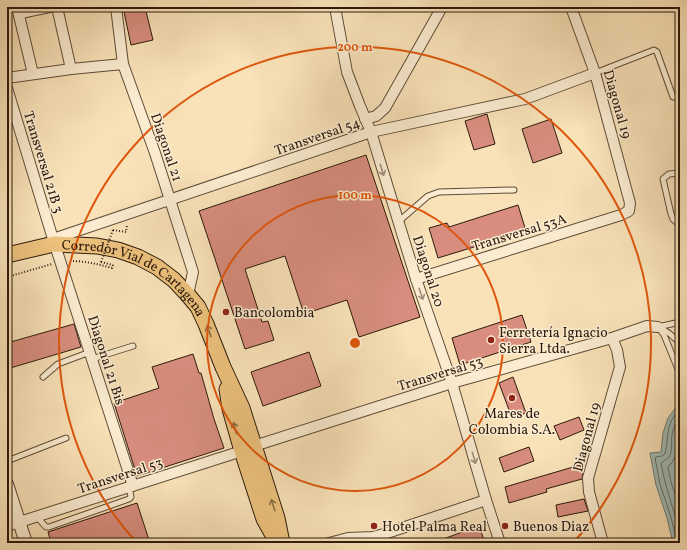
<svg xmlns="http://www.w3.org/2000/svg" width="687" height="550" viewBox="0 0 687 550" font-family="Vollkorn,serif">
<style>
.water{fill:#9fbcb6;stroke:#717b72}
.lines{fill:none;stroke-linecap:round;stroke-linejoin:round}
.shore{stroke:#666b62;stroke-width:1}
.building{fill:#d88d7e;stroke:#2c1a0d}
.service-casing{stroke:#5f4c38;stroke-width:7}
.minor-casing{stroke:#5f4c38;stroke-width:12}
.tertiary-casing{stroke:#5f4c38;stroke-width:14}
.primary-casing{stroke:#2c1a0d;stroke-width:17}
.path{stroke:#2c1a0d;stroke-width:2;stroke-dasharray:1 2;stroke-linecap:butt}
.service{stroke:#fbecd1;stroke-width:5}
.minor{stroke:#fbecd1;stroke-width:10}
.tertiary{stroke:#fbecd1;stroke-width:12}
.primary{stroke:#ecc17c;stroke-width:15}
.path-bridge{stroke:#2c1a0d;stroke-width:2;stroke-dasharray:1 2;stroke-linecap:butt}
.oneway{stroke:#9e8e79}
.oneway2{stroke:#8c6e44}
.ring{fill:none;stroke:#df560c;stroke-width:2}
.poi-dot{fill:#8f2418;stroke:#fbecd1;stroke-width:1.5}
.labels{text-anchor:middle;stroke-width:3;stroke-linejoin:round;paint-order:stroke}
.street-label{font-size:14px;fill:#2c1a0d;stroke:#fbecd1}
.poi-label{font-size:14px;fill:#2c1a0d;stroke:#fbecd1;text-anchor:start}
.centre{fill:#df560c;stroke:#fbecd1;stroke-width:2}
.ring-label{font-size:12px;text-anchor:middle;font-weight:bold;fill:#df560c;stroke:#fbecd1;stroke-width:3;stroke-linejoin:round;paint-order:stroke}
</style>
<rect width="100%" height="100%" fill="#f9e2b8"/>
<filter id="stains"><feTurbulence type="fractalNoise" baseFrequency=".005" numOctaves="4"/><feColorMatrix values="0 0 0 0 .2 0 0 0 0 .09 0 0 0 0 .02 0 0 0 .5 -.17"/></filter>
<radialGradient id="worn" r=".72"><stop offset=".6" stop-color="#630" stop-opacity="0"/><stop offset="1" stop-color="#630" stop-opacity=".3"/></radialGradient>
<path class="water" d="M677,406L680,407V543H673L667,518L656,485L650,453L661,452L663,433L668,418Z"/>
<g class="lines">
<g class="shore">
<path d="M680,417C676,422 673,428 672,435C671,441 673,451 669,457C666,460 663,461 661,463C665,487 674,510 680,533"/>
<path d="M680,429C677,438 678,452 674,459C673,462 670,464 668,467L671,482L680,510"/>
<path d="M677,543L671,517L660,484L655,458L656,457L662,456L665,454C669,438 665,422 680,410"/>
</g>
</g>
<g class="building">
<path d="M123,7H145L153,40L131,45Z"/>
<path d="M487,114L495,144L474,150L465,121Z"/>
<path d="M551,119L562,153L533,163L522,129Z"/>
<path d="M366,155L420,317L359,337L347,300L304,314L285,256L245,269L262,322L268,321L274,340L245,349L199,211Z"/>
<path d="M518,205L526,231L438,258L429,228L447,223L449,227Z"/>
<path d="M522,315L531,342L460,365L452,338Z"/>
<path d="M74,324L81,347L7,369V343Z"/>
<path d="M309,352L321,386L263,406L251,372Z"/>
<path d="M193,354L199,373H201L214,419L224,448L137,476L114,403L159,388L152,367Z"/>
<path d="M513,377L526,413L512,418L499,383Z"/>
<path d="M579,417L584,430L560,440L554,426Z"/>
<path d="M529,447L534,461L504,472L499,458Z"/>
<path d="M580,465L583,473L582,479L546,489L547,492L509,503L505,487Z"/>
<path d="M584,499L588,511L558,517L556,505Z"/>
<path d="M137,503L150,543H51L48,532Z"/>
<path d="M479,526L485,543H435V542Z"/>
</g>
<g class="lines">
<g class="service-casing">
<g id="service">
<path d="M19,16L57,8"/>
<path d="M595,73L654,50L657,52L673,97"/>
<path d="M680,173L669,174L663,179L671,214L673,219L680,225"/>
<path d="M398,222L428,196L439,192L514,190"/>
<path d="M658,327L664,335L680,374"/>
<path d="M658,327L680,322"/>
<path d="M661,328L670,334L680,343"/>
<path d="M93,360L98,357L133,346"/>
<path d="M43,377L58,364L90,352"/>
<path d="M7,461L66,438"/>
<path d="M37,517L46,527H49L129,499L131,497L129,487"/>
</g>
</g>
<g class="minor-casing">
<g id="minor">
<path d="M17,7L33,74"/>
<path d="M57,7L71,69"/>
<path d="M116,7L123,64L155,153L193,272L188,295"/>
<path d="M335,7L347,72L360,106L371,132L416,279L452,383L486,500L500,543"/>
<path d="M7,78L71,69L123,64"/>
<path d="M7,88L53,239L133,486"/>
<path d="M365,119L376,116L385,108L442,7"/>
<path d="M53,239L371,132L525,99L595,73"/>
<path d="M416,279L621,215L629,211L630,203L595,73L571,7"/>
<path d="M254,446L452,383L612,338L647,326L658,327"/>
<path d="M7,526L242,451"/>
<path d="M329,543L348,538L372,537L384,534L486,500"/>
<path d="M603,543L589,492L588,478L620,367L617,350L612,338"/>
</g>
</g>
<g class="tertiary-casing">
<path id="tertiary" d="M7,484L26,543"/>
</g>
<g class="primary-casing">
<g id="primary">
<path id="s1" d="M7,255L54,244L97,246L118,250L138,257L157,267L174,280L188,295L198,307L206,324L223,367L242,408L277,518L282,543"/>
<path d="M227,389L230,409L242,451L264,519L277,542"/>
</g>
</g>
<g class="path">
<path d="M113,230L126,232L127,225"/>
<path d="M70,261C85,261 98,264 112,268L113,265"/>
<path d="M101,262L113,265"/>
<path d="M7,277L52,264"/>
</g>
<use href="#service" class="service"/>
<use href="#minor" class="minor"/>
<use href="#tertiary" class="tertiary"/>
<use href="#primary" class="primary"/>
<path class="path-bridge" d="M101,262L113,230"/>
</g>
<defs><path id="oneway-shaft" d="M-6 0H5M1.5-3L5.5 0L1.5 3" fill="none" stroke-width="1.6" stroke-linecap="round" stroke-linejoin="round"/></defs>
<g class="oneway">
<use href="#oneway-shaft" transform="translate(382 170) rotate(73)"/>
<use href="#oneway-shaft" transform="translate(421 294) rotate(71)"/>
<use href="#oneway-shaft" transform="translate(474 458) rotate(74)"/>
</g>
<g class="oneway2">
<use href="#oneway-shaft" transform="translate(209 331) rotate(-111)"/>
<use href="#oneway-shaft" transform="translate(235 428) rotate(-105)"/>
<use href="#oneway-shaft" transform="translate(273 505) rotate(-108)"/>
</g>
<g class="ring">
<circle cx="355" cy="343" r="148"/>
<path d="M137 543A296 296 0 1 1 573 543"/>
</g>
<g class="poi-dot">
<circle cx="226" cy="312" r="4"/>
<circle cx="491" cy="340" r="4"/>
<circle cx="512" cy="398" r="4"/>
<circle cx="374" cy="526" r="4"/>
<circle cx="505" cy="526" r="4"/>
</g>
<g class="labels">
<g class="street-label">
<text transform="translate(618 104) rotate(74)" y="5">Diagonal 19</text>
<text transform="translate(317 136) rotate(-19)" y="5">Transversal 54</text>
<text transform="translate(167 147) rotate(71)" y="5">Diagonal 21</text>
<text transform="translate(44 162) rotate(73)" y="5">Transversal 21B 3</text>
<text transform="translate(519 232) rotate(-17)" y="5">Transversal 53A</text>
<text transform="translate(429 271) rotate(72)" y="5">Diagonal 20</text>
<text dy="5" stroke="none"><textPath href="#s1" startOffset="139">Corredor Vial de Cartagena</textPath></text>
<text transform="translate(107 360) rotate(72)" y="5">Diagonal 21 Bis</text>
<text transform="translate(440 373) rotate(-17)" y="5">Transversal 53</text>
<text transform="translate(586 437) rotate(-75)" y="5">Diagonal 19</text>
<text transform="translate(120 475) rotate(-18)" y="5">Transversal 53</text>
</g>
<g class="poi-label">
<text x="234" y="317">Bancolombia</text>
<text x="499" y="337">Ferretería Ignacio<tspan x="499" dy="16">Sierra Ltda.</tspan></text>
<text x="512" y="418" text-anchor="middle">Mares de<tspan x="512" dy="16">Colombia S.A.</tspan></text>
<text x="382" y="531">Hotel Palma Real</text>
<text x="513" y="531">Buenos Diaz</text>
</g>
</g>
<circle cx="355" cy="343" r="6" class="centre"/>
<g class="ring-label">
<text x="355" y="51">200 m</text>
<text x="355" y="199">100 m</text>
</g>
<rect width="687" height="550" fill="none" stroke="#f9e2b8" stroke-width="24"/>
<rect x="8" y="8" width="671" height="534" fill="none" stroke="#2c1a0d" stroke-width="2"/>
<rect x="12" y="12" width="663" height="526" fill="none" stroke="#2c1a0d"/>
<rect width="100%" height="100%" filter="url(#stains)"/>
<rect width="100%" height="100%" fill="url(#worn)"/>
</svg>
